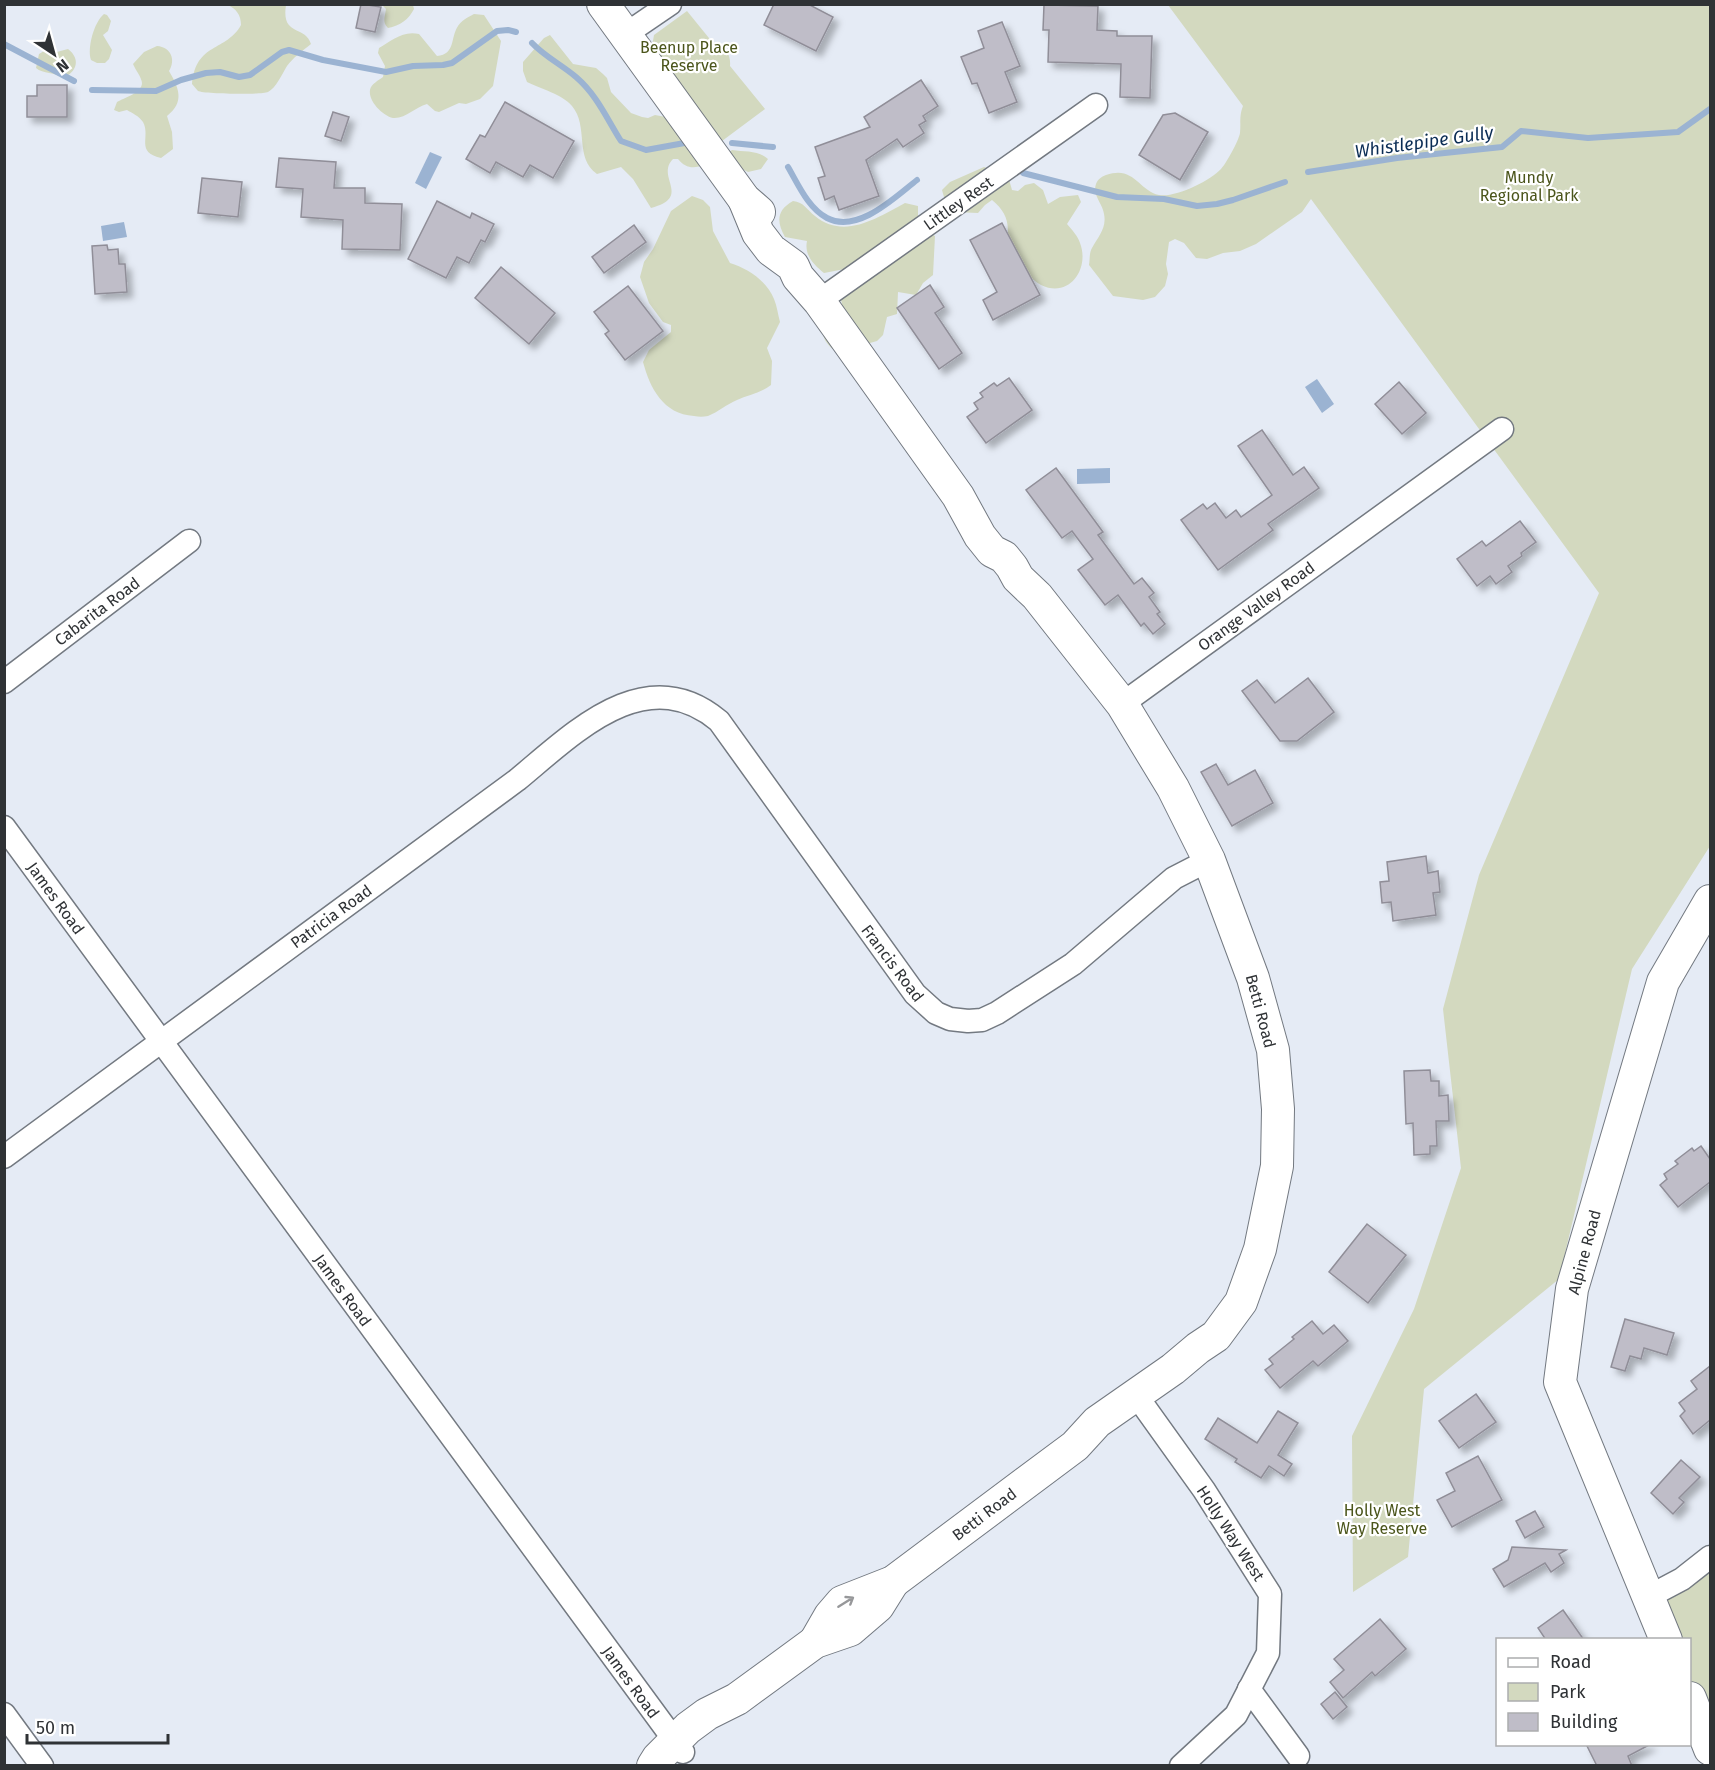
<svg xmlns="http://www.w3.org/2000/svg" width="1715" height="1770" viewBox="0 0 1715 1770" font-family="'Fira Sans',sans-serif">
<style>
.green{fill:#d3d9bf}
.water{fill:#9bb3d2}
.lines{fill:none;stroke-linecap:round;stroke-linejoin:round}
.stream{stroke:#9bb3d2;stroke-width:6}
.building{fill:#bfbdc8;stroke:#908e98;stroke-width:1.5;filter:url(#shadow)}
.street-casing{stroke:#737981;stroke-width:25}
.secondary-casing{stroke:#737981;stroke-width:34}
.street{stroke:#fff;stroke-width:22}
.secondary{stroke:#fff;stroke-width:32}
.oneway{stroke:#97989a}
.labels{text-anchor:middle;stroke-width:4.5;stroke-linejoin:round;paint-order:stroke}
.park-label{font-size:16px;fill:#4b551b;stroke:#fff}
.street-label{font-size:16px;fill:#2f3235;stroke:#fff}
.water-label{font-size:18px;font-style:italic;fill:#0a2c54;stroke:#fff}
</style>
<defs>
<filter id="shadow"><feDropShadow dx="5.5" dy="5.5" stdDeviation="3" flood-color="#0004"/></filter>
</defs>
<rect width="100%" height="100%" fill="#e5ebf5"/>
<g class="green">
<path d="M227,5H286C281,37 305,25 311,44C302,51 293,58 287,66C282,74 276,88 268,92C261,95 204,94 198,91C196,89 194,86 192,84C196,42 226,52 241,25C241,15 236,8 227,5Z"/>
<path d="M382,5H413L414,9C409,19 400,26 388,28C382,22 385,17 386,9Z"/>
<path d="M1168,5H1710V846L1632,969L1559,1279L1424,1389L1408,1557L1353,1592L1352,1436L1414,1309L1461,1168L1443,1009L1479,875L1599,593L1311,199L1302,212L1256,244L1240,251L1223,253L1207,259L1196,258L1184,243L1175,239L1169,242L1166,264L1168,274L1165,286L1155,297L1143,300L1113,296L1089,265C1090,260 1089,253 1092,248C1098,237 1107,228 1104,214C1103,204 1092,195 1096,184C1098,179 1101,177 1106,175C1134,165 1138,190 1159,195C1175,198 1210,181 1221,169C1226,164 1239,140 1240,133C1241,123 1239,116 1243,106Z"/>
<path d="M687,11L713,43L719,42C726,49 731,55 730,66L765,109L722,141L652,46L654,35Z"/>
<path d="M104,14L107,15L111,21L108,31L103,35L112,50L109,59L105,63H97L91,60C87,48 94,22 104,14Z"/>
<path d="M474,14L484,15L501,41L493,86L480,99L466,104L459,103L439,112L435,111L427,104C415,107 406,119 393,118C383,116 368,101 370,90C371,84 379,80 383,77L385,66L378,53L379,48C391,41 403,30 419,34L437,56C456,54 450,38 458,26C461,21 468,17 474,14Z"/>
<path d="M550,35L573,64L596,68L603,74L607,78L611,92L631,113L642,117L648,118L655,115L671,118L705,164C695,169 686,169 678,159H673C655,177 693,197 651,208L633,179L621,167L597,174C574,158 589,126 572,106C562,94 541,89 527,82L523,71V62L544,38Z"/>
<path d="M157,46C171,47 176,60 169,71C179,88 185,102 167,116L172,132L173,149L161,158C135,152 151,137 143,122C139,116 132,113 127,110L119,112L114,110L117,102C124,98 142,93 142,83C142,78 135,69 133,64L144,52Z"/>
<path d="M68,49C81,59 77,72 63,78C55,72 43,74 36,68L39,54L44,51L53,53Z"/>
<path d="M732,150C745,152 758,150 768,159L761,169L748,172L740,168L729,152Z"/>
<path d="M984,167L1008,176L1012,190L1018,191L1025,185L1034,183L1043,190L1048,204L1060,197L1078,195L1081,202L1067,224C1072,230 1078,236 1080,243C1090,269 1069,299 1041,285C1026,277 1016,256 1006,241C1011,225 1006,211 992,200L985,205L978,213L955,212L946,204L942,190L950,182Z"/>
<path d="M692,196L703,200L710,207L713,231L730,263C747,268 767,281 774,299C777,306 778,315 780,322L767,348L772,361L771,385C761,393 748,395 737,400C727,404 718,412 708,416C703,417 699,417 694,416C663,414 650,388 643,362L649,350L671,332V325L663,322L649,303L640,277L644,262L653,249L671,211Z"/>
<path d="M793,201C804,202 807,210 815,216C844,240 877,218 905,203L918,206V216L913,222L850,268L824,273C814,265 804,255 807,241L785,237C776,221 777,210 793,201Z"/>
<path d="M930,233L935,236L933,275L923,283L916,295L898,292L897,314L887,317L883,335L877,341L838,352C826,347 817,331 827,319C831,314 838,310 842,305L841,299L844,294Z"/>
<path d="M1710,1557V1749L1690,1698V1640L1666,1639L1648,1597Z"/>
</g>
<g class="water">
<path d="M430,152L442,157L426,189L415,183Z"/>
<path d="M124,222L127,237L103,241L101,226Z"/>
<path d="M1317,379L1334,404L1322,413L1305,387Z"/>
<path d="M1110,468V483L1077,484V469Z"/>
</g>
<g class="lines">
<g class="stream">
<path d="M532,43C544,56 562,65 576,77C597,95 607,119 621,141L646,150L690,142"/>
<path d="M4,44L74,81"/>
<path d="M92,90L156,91L181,80L206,73L220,72L239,77L250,75L282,52L289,50L323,60L386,72L413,66L443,65L452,63L497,31L508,30L516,32"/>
<path d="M732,143L773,147"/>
<path d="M788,167C798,184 808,208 827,218C858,234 895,197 917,180"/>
<path d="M1308,172L1397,158L1502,147L1521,131L1588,138L1678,132L1710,109"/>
<path d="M1023,173L1117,197L1164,199L1197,206L1217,204L1233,200L1285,182"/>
</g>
</g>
<g class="building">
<path d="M361,4L381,7L375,32L356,28Z"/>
<path d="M774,4H808L833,17L816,51L764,25Z"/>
<path d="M1044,5L1098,6L1097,30L1117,31V36H1152L1150,98L1120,97L1121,64L1048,62L1049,30H1043Z"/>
<path d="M1002,22L1020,66L1005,72L1017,102L989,113L977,83L972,84L961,57L984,48L978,31Z"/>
<path d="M921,80L938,106L923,116L926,121L919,125L924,133L903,147L897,139L866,160L879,196L839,210L834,196L825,200L818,178L825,176L815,147L870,127L864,117Z"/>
<path d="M37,85H67V117H27V96H37Z"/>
<path d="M505,102L574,141L553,178L530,165L523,177L496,162L490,173L466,159L480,135L485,137Z"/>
<path d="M333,112L349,117L341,141L325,136Z"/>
<path d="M1175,113L1208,132L1180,180L1139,155L1163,115Z"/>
<path d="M279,158L336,162L334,188H365V203L402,204L400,250L342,249L343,220L301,217L303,189L276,187Z"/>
<path d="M202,178L242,182L238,217L198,213Z"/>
<path d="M437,201L470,218L472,213L494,224L485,242L481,240L469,263L457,257L446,278L408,259Z"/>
<path d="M1002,223L1040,295L993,320L983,300L997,292L970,240Z"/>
<path d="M634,225L646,242L604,273L592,257Z"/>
<path d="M107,245L108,250L118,249L119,264H125L127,292L95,294L92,246Z"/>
<path d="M501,267L555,313L529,344L475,298Z"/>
<path d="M930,285L944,307L935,313L962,353L939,369L897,308Z"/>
<path d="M628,286L663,331L625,360L605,334L609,331L594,312Z"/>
<path d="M1009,378L1032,410L986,443L967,417L978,409L974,403L983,397L980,393L994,383L997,386Z"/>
<path d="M1399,382L1426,413L1402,434L1375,404Z"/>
<path d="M1262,430L1293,475L1304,467L1319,488L1268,524L1273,530L1218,570L1181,520L1203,504L1207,509L1215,503L1226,518L1236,510L1241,517L1272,495L1238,446Z"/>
<path d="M1056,468L1103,532L1098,535L1134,584L1142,578L1154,593L1149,597L1160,612L1157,614L1165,624L1153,634L1144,623L1141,626L1118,595L1105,605L1078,570L1093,559L1072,531L1062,538L1026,490Z"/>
<path d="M1520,521L1536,542L1521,553L1522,556L1508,566L1512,572L1496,584L1490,576L1477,586L1457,559L1482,541L1486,546Z"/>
<path d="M1308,678L1334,712L1297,741H1280L1242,691L1257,680L1275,703Z"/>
<path d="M1216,764L1228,785L1255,770L1273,803L1232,826L1201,772Z"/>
<path d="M1426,856L1428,873L1438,871L1440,892L1433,893L1436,915L1393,921L1391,902L1382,903L1380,882L1389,881L1387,862Z"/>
<path d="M1430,1070L1431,1081H1439V1096L1448,1095L1449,1121H1436L1437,1146H1430V1154L1414,1155L1413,1123L1406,1124L1404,1071Z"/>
<path d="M1701,1146L1710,1159V1182L1678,1207L1660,1185L1667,1179L1664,1174L1678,1164L1675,1161L1692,1148L1694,1151Z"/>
<path d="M1367,1224L1406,1255L1368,1303L1329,1272Z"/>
<path d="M1625,1319L1674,1333L1667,1355L1644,1348L1641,1359L1630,1356L1625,1371L1611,1367Z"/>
<path d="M1312,1321L1323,1334L1334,1325L1348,1341L1318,1366L1313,1361L1280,1388L1265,1370L1273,1364L1269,1359L1294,1339L1292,1337Z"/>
<path d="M1710,1366V1420L1693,1434L1680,1416L1685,1411L1679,1403L1697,1389L1691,1381Z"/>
<path d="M1476,1394L1496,1422L1459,1448L1439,1421Z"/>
<path d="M1278,1411L1298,1423L1278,1455L1292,1464L1284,1476L1269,1466L1261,1478L1235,1462L1237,1459L1205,1439L1218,1418L1257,1443Z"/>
<path d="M1478,1456L1502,1500L1452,1527L1437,1500L1455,1491L1446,1473Z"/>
<path d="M1681,1460L1700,1477L1679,1498L1684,1502L1673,1514L1651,1493Z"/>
<path d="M1535,1511L1544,1527L1525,1538L1516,1521Z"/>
<path d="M1512,1547L1566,1550L1559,1554L1564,1563L1551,1572L1545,1563L1504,1587L1493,1569L1508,1560Z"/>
<path d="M1563,1610L1584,1640H1546L1538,1628Z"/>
<path d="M1380,1619L1406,1649L1375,1676L1372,1672L1343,1698L1330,1682L1344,1670L1334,1659Z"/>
<path d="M1335,1692L1347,1707L1333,1719L1321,1704Z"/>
<path d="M1586,1744H1651L1628,1756L1632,1766H1597Z"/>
</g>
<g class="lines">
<g class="street-casing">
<g id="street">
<path d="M626,34L670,4"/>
<path d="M819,301L1096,105"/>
<path d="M4,682L189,541"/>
<path d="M1122,704L1502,429"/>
<path d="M4,827L683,1752"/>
<path d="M4,1157L517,780C573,734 645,659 719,721L915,994L936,1013L950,1019L968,1021L982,1020L997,1013L1073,964L1174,878L1209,860"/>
<path d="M1136,1395L1204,1490L1270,1594L1268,1653L1236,1715L1181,1766"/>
<path d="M1648,1597L1682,1579L1710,1557"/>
<path d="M1249,1689L1298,1756"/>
<path d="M4,1714L42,1766"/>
</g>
</g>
<g class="secondary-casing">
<g id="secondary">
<path d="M603,4L744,199L759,212"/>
<path d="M744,199L758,233L771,250L793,266L798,277L819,301L958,496L980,536L992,551L1004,557L1012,567L1018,578L1037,596L1122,704L1173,788L1209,860L1253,978L1273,1050L1278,1109L1277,1166L1260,1249L1241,1302L1216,1336L1198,1348L1173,1369L1097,1422L1075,1446L893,1582L842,1602L830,1616L815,1642"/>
<path d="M1666,1640L1560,1382L1572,1289L1663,982L1710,901"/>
<path d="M1690,1698L1710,1749"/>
<path d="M653,1766L658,1758L688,1728L707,1714L737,1699L815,1642L850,1630L878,1606L893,1582"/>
</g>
</g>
<use href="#street" class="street"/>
<use href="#secondary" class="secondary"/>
</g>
<defs><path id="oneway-shaft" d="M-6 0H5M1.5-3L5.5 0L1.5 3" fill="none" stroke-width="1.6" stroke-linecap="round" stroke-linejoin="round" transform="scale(1.5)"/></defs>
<use class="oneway" href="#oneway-shaft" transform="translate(846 1602) rotate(-32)"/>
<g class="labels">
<g class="park-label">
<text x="689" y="53">Beenup Place<tspan x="689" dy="18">Reserve</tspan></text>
<text x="1529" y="183">Mundy<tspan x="1529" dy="18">Regional Park</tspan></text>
<text x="1382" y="1516">Holly West<tspan x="1382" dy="18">Way Reserve</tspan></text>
</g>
<g class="street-label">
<text transform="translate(958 203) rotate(-35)" y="6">Littley Rest</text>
<text transform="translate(1256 606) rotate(-36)" y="6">Orange Valley Road</text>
<text transform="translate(97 611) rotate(-37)" y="6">Cabarita Road</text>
<text transform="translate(56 898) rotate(54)" y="6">James Road</text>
<text transform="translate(331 916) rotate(-36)" y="6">Patricia Road</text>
<text transform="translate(893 963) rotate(53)" y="6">Francis Road</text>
<text transform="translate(1261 1011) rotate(75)" y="6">Betti Road</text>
<text transform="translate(1584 1252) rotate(-75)" y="6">Alpine Road</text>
<text transform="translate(343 1290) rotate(54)" y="6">James Road</text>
<text transform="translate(984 1514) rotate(-37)" y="6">Betti Road</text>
<text transform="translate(1231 1533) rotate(57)" y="6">Holly Way West</text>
<text transform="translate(631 1682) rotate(54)" y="6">James Road</text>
</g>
<g class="water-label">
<text transform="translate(1424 142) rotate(-8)" y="6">Whistlepipe Gully</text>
</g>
</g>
<rect width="1715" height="1770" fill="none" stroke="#2f3235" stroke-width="12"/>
<rect x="1496" y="1638" width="195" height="108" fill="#ffffff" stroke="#acadae" stroke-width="1.5"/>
<rect x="1508" y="1658" width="30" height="9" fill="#ffffff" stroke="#acadae" stroke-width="1.5"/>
<text x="1550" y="1668" font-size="18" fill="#2f3235">Road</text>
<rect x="1508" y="1683" width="30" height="18" fill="#d3d9bf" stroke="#acadae" stroke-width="1.5"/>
<text x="1550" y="1698" font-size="18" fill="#2f3235">Park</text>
<rect x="1508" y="1713" width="30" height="18" fill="#bfbdc8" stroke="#acadae" stroke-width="1.5"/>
<text x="1550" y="1728" font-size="18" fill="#2f3235">Building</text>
<g transform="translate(54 54) rotate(144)" stroke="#ffffff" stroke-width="4.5" paint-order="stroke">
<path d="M0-4.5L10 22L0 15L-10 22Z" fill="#2f3235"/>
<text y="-9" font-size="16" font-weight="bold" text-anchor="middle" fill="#2f3235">N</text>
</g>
<path d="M27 1734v9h141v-9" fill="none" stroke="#2f3235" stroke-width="3"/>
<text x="36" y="1734" font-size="18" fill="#2f3235" stroke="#ffffff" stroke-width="4.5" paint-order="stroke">50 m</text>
</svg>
